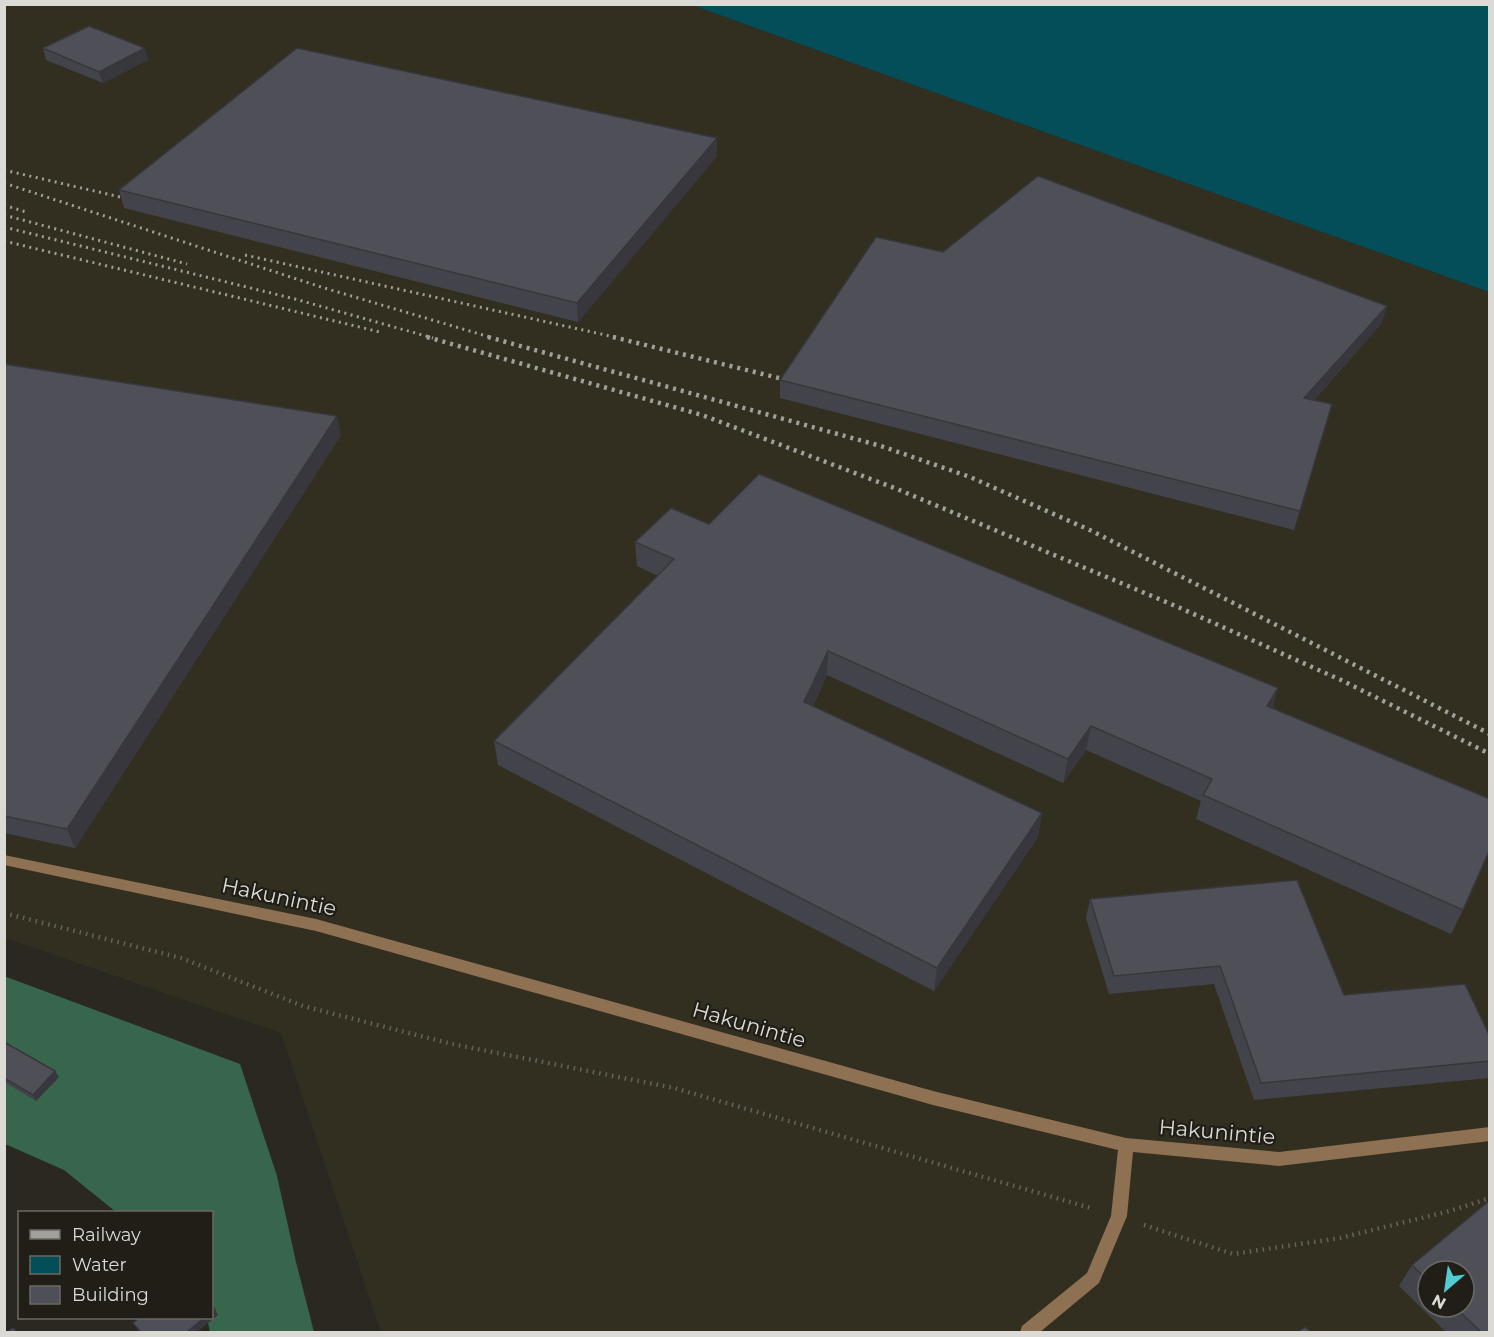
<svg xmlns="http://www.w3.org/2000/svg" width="1494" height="1337" viewBox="0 0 1494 1337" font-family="Montserrat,sans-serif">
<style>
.built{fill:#322f21;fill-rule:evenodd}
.forest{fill:#38664c}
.water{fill:#034e59}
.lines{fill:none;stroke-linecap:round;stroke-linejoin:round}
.path{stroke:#65635c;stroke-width:4.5;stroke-dasharray:1.5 5;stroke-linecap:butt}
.service{fill:#8e7052;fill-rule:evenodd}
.rail-far1{stroke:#a2a09a;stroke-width:3;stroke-dasharray:2 4.5;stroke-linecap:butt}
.rail{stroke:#a2a09a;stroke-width:4.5;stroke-dasharray:3 5;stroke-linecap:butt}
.wall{fill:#43444b;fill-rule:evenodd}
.shaded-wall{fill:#37373d}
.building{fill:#4e4f57;stroke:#37373d;stroke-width:1.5}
.labels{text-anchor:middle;stroke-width:4.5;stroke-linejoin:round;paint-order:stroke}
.near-street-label{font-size:21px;fill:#dbdad5;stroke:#201e17}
</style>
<rect width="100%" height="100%" fill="#2a2820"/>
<path class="built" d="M5,5H692L1489,292V1332H381L281,1033L5,938ZM1428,1271H1464V1307H1428Z"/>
<path class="forest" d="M4,976L240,1064L277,1176L296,1262L314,1332H210L207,1318H212V1212H116L64,1170L5,1144Z"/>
<path class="water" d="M692,5H1489V292Z"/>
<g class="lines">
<g class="path">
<path d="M4,913L181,958L303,1006L452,1044L674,1088L1091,1208"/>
<path d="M1144,1225L1233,1254L1340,1238L1450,1211L1490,1198"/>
</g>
<path class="service" d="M4,855L316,919L933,1091L1126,1138L1279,1152L1490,1127V1141L1279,1166L1133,1152L1127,1216L1099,1283L1040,1332H1020L1022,1326L1087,1273L1111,1216L1118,1150L933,1105L316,931L4,865Z"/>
<g class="rail-far1">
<path d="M4,170L133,200"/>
<path d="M4,183L321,287L493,338"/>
<path d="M4,205L26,212"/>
<path d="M4,215L187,264"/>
<path d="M4,227L295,299L433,338"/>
<path d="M4,241L380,332"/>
<path d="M245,255L619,338"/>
</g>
<g class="rail">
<path d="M427,337L702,415L897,489L1178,607L1341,680L1490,754"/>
<path d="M488,337L881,446L970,477L1092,531L1490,734"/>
<path d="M613,337L791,381"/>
</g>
</g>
<g class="wall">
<path d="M43,48L148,60L103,83L46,60Z"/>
<path d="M717,156L578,322L124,208L119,190Z"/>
<path d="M943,252L1387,306L1381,324L1314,400L1332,404L1294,530L780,398V380Z"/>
<path d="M4,364L341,435L75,848L4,833Z"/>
<path d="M709,524L1278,688L1272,708L1463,910L1451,934L1196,819L1201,801L1086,750L1063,783L827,675L813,706L1042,813L1038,837L934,991L498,765L494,741L658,576L637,566L635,542Z"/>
<path d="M1090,899L1344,995L1490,1037V1078L1254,1100L1214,984L1109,994L1086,918Z"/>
<path d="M4,1042L59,1077L36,1101L4,1082Z"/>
<path d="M1489,1201L1490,1332H1446L1399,1286L1412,1265ZM1428,1271H1464V1307H1428Z"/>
</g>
<g class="shaded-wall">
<path d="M145,48L148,60L103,83L99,72Z"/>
<path d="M717,138V156L578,322L577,303Z"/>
<path d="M1387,306L1381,324L1299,416L1304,398Z"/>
<path d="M337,416L341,435L75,848L67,829Z"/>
<path d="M828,651L827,675L803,726L804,702Z"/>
<path d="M1278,688L1270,712L1267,706Z"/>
<path d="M1091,726L1086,750L1063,783L1068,759Z"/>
<path d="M1042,813L1038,837L934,991L937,968Z"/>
<path d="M55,1071L59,1077L36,1101L33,1095Z"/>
<path d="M215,1310L218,1315L197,1332H187L205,1317H212V1313Z"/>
</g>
<g class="building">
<path d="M89,26L145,48L99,72L43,48Z"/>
<path d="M297,48L717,138L577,303L119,190Z"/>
<path d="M1038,176L1387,306L1304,398L1332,404L1300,511L780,380L876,237L943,252Z"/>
<path d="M4,364L337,416L67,829L4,816Z"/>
<path d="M759,474L1278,688L1267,706L1490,799V849L1463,910L1203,795L1212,779L1091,726L1068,759L828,651L804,702L1042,813L937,968L494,741L674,559L635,542L671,508L709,524Z"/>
<path d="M1297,880L1344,995L1465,984L1490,1037V1061L1261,1083L1220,966L1114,976L1090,899Z"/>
<path d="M4,1042L55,1071L33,1095L4,1078Z"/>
<path d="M1489,1201L1490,1332H1481L1455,1307H1464V1271H1428V1281L1412,1265Z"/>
<path d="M212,1305L215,1310L212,1313Z"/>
<path d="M140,1317H205L187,1332H141L133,1323Z"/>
<path d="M1305,1327L1311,1332H1298Z"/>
<path d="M13,1328L17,1332H7Z"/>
</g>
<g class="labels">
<g class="near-street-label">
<text transform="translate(279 897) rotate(12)" y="7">Hakunintie</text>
<text transform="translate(749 1025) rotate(16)" y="7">Hakunintie</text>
<text transform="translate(1217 1132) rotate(5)" y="7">Hakunintie</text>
</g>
</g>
<rect width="1494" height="1337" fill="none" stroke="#dbdad5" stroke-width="12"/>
<rect x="18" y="1211" width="195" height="108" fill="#201e17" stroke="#6b6963" stroke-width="1.5"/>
<rect x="30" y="1230" width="30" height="9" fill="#a2a09a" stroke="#6b6963" stroke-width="1.5"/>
<text x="72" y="1241" font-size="18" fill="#dbdad5">Railway</text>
<rect x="30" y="1256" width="30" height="18" fill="#034e59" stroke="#6b6963" stroke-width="1.5"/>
<text x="72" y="1271" font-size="18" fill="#dbdad5">Water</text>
<rect x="30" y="1286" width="30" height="18" fill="#4e4f57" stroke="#6b6963" stroke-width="1.5"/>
<text x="72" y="1301" font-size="18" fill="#dbdad5">Building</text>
<g transform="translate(1446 1289) rotate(209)"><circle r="28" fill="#201e17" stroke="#6b6963" stroke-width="1.5"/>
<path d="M0-4.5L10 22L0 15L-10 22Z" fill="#51ccd4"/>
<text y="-9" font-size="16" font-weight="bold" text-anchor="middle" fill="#dbdad5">N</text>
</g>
</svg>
